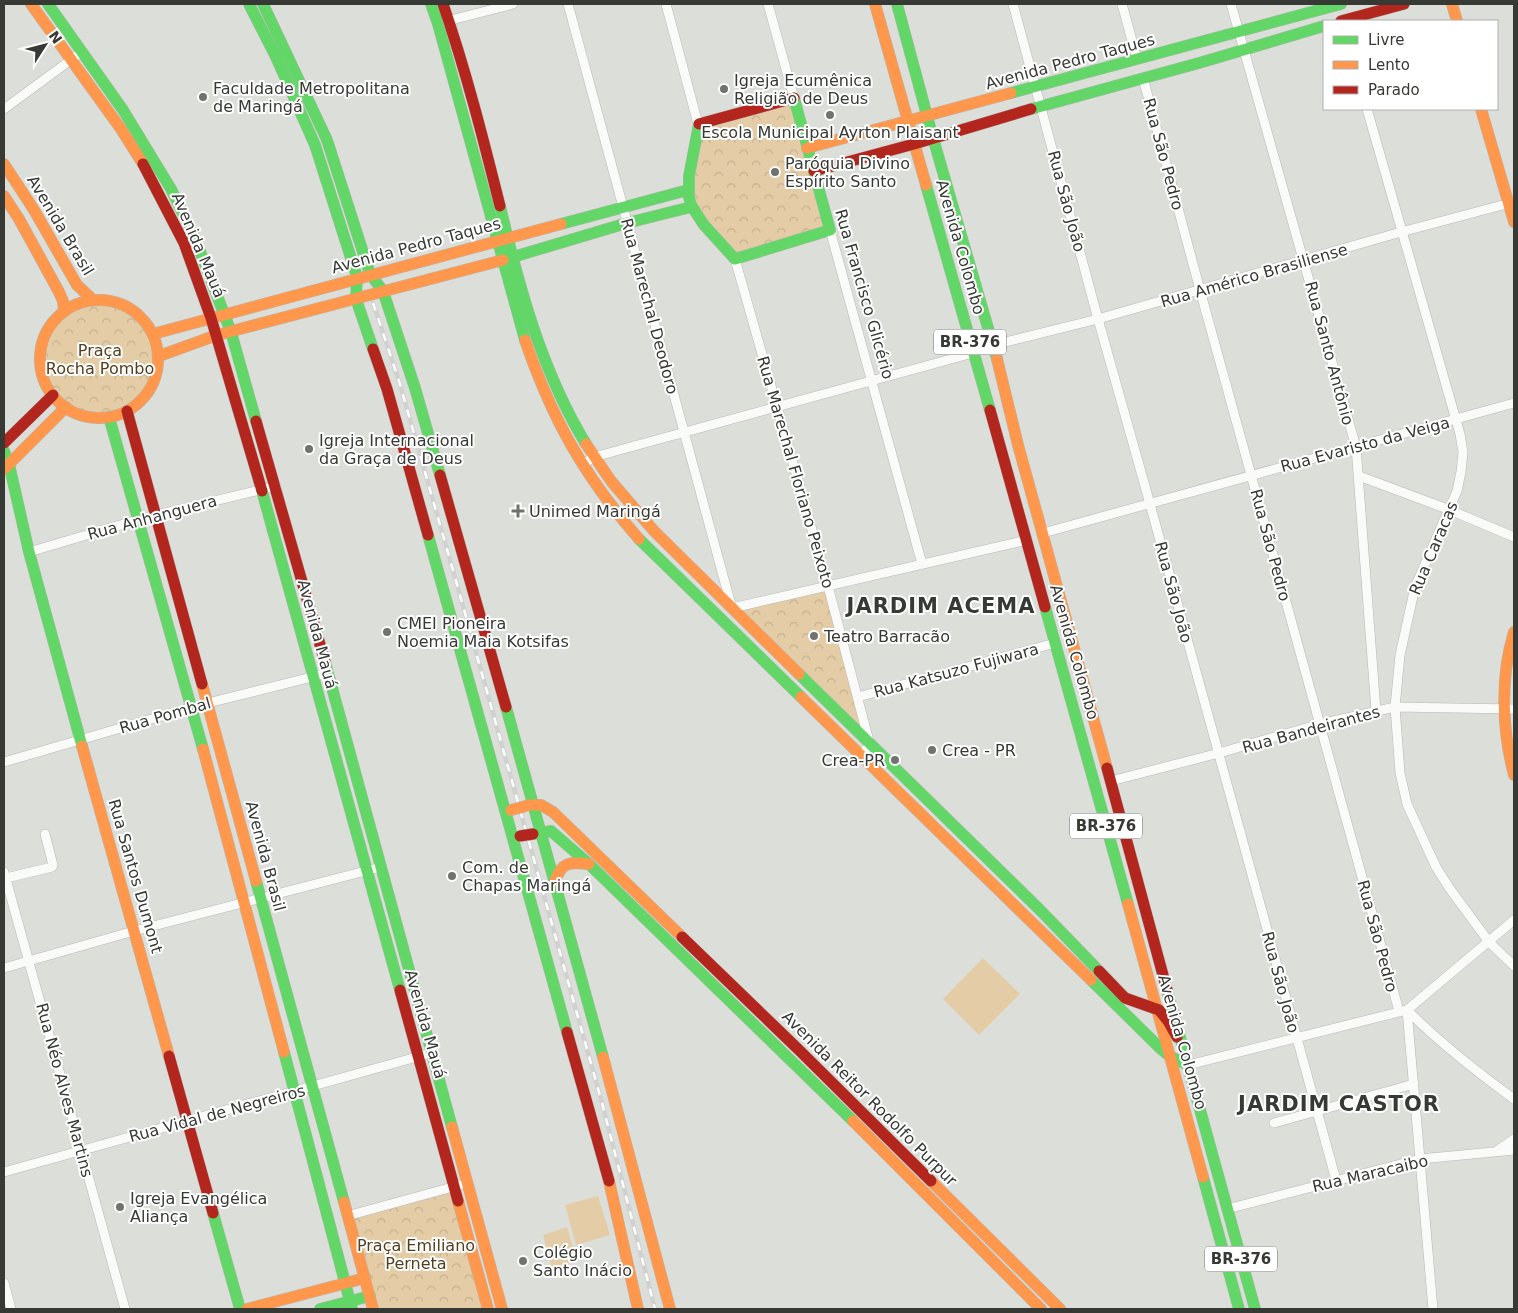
<svg xmlns="http://www.w3.org/2000/svg" width="1518" height="1313" viewBox="0 0 1518 1313" font-family="'DejaVu Sans',sans-serif">
<style>
.park{fill:url(#park-crowns)}
.pitch{fill:#e4cda6}
.lines{fill:none;stroke-linecap:round;stroke-linejoin:round}
.street-casing{stroke:#b6b8b4;stroke-width:10}
.fast-casing{stroke:#b6b8b4;stroke-width:12}
.slow-casing{stroke:#b6b8b4;stroke-width:12}
.jam-casing{stroke:#b6b8b4;stroke-width:12}
.street{stroke:#fafaf9;stroke-width:9}
.fast{stroke:#63d668;stroke-width:11}
.slow{stroke:#ff974d;stroke-width:11}
.jam{stroke:#b3261e;stroke-width:11}
.rail-casing{stroke:#d0d1d0;stroke-width:4.5}
.rail{stroke:#fff;stroke-width:2.5;stroke-dasharray:8;stroke-linecap:butt}
.slow-bridge-casing{stroke:#b6b8b4;stroke-width:12;stroke-linecap:butt}
.jam-bridge-casing{stroke:#b6b8b4;stroke-width:12;stroke-linecap:butt}
.slow-bridge{stroke:#ff974d;stroke-width:11}
.jam-bridge{stroke:#b3261e;stroke-width:11}
.poi-dot{fill:#71736e;stroke:#fff;stroke-width:2}
.labels{text-anchor:middle;stroke-width:4;stroke-linejoin:round;paint-order:stroke}
.shield{fill:#fff;stroke:#737472;stroke-width:1}
.shield-label{font-size:15px;font-weight:bold;fill:#373935}
.street-label{font-size:16px;fill:#373935;stroke:#fff}
.poi-label{font-size:16px;fill:#373935;stroke:#fff;text-anchor:start}
.park-label{font-size:16px;fill:#533e1e;stroke:#fff}
.district-label{font-size:21px;font-weight:bold;letter-spacing:1px;fill:#373935;stroke:#fff}
</style>
<defs>
<pattern id="park-crowns" width="20" height="18" patternUnits="userSpaceOnUse" patternTransform="scale(1.25)"><rect width="20" height="18" fill="#e4cda6"/><path d="M2 6a3 3 0 1 1 6 0M12 15a3 3 0 1 1 6 0" fill="none" stroke="#c4b190"/></pattern>
</defs>
<rect width="100%" height="100%" fill="#dcdfd9"/>
<g class="park">
<path d="M794,98L830,230L735,259L688,195L698,124Z"/>
<circle cx="99" cy="359" r="59"/>
<path d="M828,586L870,745L732,608Z"/>
<path d="M455,1186L488,1309H373L347,1216Z"/>
</g>
<g class="pitch">
<path d="M983,958L1020,994L979,1035L943,999Z"/>
<path d="M598,1196L610,1235L576,1245L565,1205Z"/>
<path d="M567,1227L577,1261L552,1268L543,1235Z"/>
</g>
<g class="lines">
<g class="street-casing">
<g id="street">
<path d="M568,4L731,605"/>
<path d="M666,4L698,124"/>
<path d="M768,4L794,98"/>
<path d="M1013,4L1098,319L1150,504L1336,1180"/>
<path d="M1122,4L1137,59"/>
<path d="M1231,4L1356,447L1376,711"/>
<path d="M443,22L513,4"/>
<path d="M1143,78L1200,290L1399,1011"/>
<path d="M4,109L76,56"/>
<path d="M1367,109L1460,434L1463,452L1461,472L1457,491L1415,587L1400,655L1395,707L1400,773L1407,804L1436,867L1450,889L1489,942L1514,966"/>
<path d="M830,230L922,564"/>
<path d="M735,259L828,586L870,745L861,755"/>
<path d="M993,345L1098,319L1401,232L1514,202"/>
<path d="M582,465L594,457L973,353"/>
<path d="M1359,476L1450,510L1514,537"/>
<path d="M1043,533L1514,403"/>
<path d="M29,552L144,518L276,486"/>
<path d="M732,608L1027,540"/>
<path d="M858,697L1055,643"/>
<path d="M4,762L196,706L328,673"/>
<path d="M1111,781L1219,753L1320,724L1395,707L1514,709"/>
<path d="M4,872L125,1309"/>
<path d="M6,878L52,867L53,865L45,834"/>
<path d="M4,968L134,931L381,867"/>
<path d="M1407,1010L1433,1309"/>
<path d="M1407,1010C1440,1043 1477,1072 1514,1099"/>
<path d="M1188,1065L1407,1010L1514,920"/>
<path d="M1274,1123L1414,1084"/>
<path d="M1498,1150L1514,1139"/>
<path d="M4,1172L431,1053"/>
<path d="M1227,1209L1420,1159L1514,1150"/>
<path d="M347,1216L460,1185"/>
<path d="M4,1283L11,1309"/>
</g>
</g>
<g class="fast-casing">
<g id="fast">
<path d="M48,4L123,110L171,189L195,238L231,332L256,421"/>
<path d="M249,4L276,57L315,145L357,277L356,299L373,349"/>
<path d="M263,4L327,140L370,274L383,291L415,388L440,475"/>
<path d="M431,4L438,24L525,340"/>
<path d="M897,4L933,138L997,359"/>
<path d="M1011,93L1341,4"/>
<path d="M1031,109L1199,63L1324,26"/>
<path d="M699,124L689,176V197L691,205L704,225L735,259L830,230L794,98"/>
<path d="M926,185L990,410"/>
<path d="M500,206C519,287 542,372 586,444"/>
<path d="M561,224L688,190"/>
<path d="M503,260L627,223L691,207"/>
<path d="M109,417L203,749"/>
<path d="M4,451L9,464L29,552L82,746"/>
<path d="M262,491L400,990"/>
<path d="M428,535L567,1032"/>
<path d="M639,539L801,697"/>
<path d="M1045,607L1128,904"/>
<path d="M325,662L452,1127"/>
<path d="M799,674L1040,910L1099,971"/>
<path d="M506,707L603,1057"/>
<path d="M533,834L551,831L589,864L853,1121"/>
<path d="M256,881L344,1202"/>
<path d="M1091,980L1160,1048L1171,1057L1188,1065"/>
<path d="M1167,990L1255,1309"/>
<path d="M284,1052L352,1309"/>
<path d="M1203,1177L1239,1309"/>
<path d="M213,1213L240,1309"/>
<path d="M320,1309L370,1296"/>
</g>
</g>
<g class="slow-casing">
<g id="slow">
<path d="M31,4L121,129L143,164"/>
<path d="M875,4L926,185"/>
<path d="M1452,4L1457,21"/>
<path d="M1481,109L1514,222"/>
<path d="M807,148L1011,93"/>
<path d="M4,164L34,210L77,285L93,300"/>
<path d="M4,196L19,219L59,292L63,301L64,312"/>
<circle cx="99" cy="359" r="59"/>
<path d="M153,334L561,224"/>
<path d="M525,340C552,419 584,476 639,539"/>
<path d="M159,356L217,335L503,260"/>
<path d="M997,359L1018,445L1107,768"/>
<path d="M586,444L611,481L654,531L799,674"/>
<path d="M4,469L66,407"/>
<path d="M1514,632C1500,677 1502,730 1514,775"/>
<path d="M202,684L256,881"/>
<path d="M801,697L1091,980"/>
<path d="M82,746L169,1056"/>
<path d="M203,749L284,1052"/>
<path d="M528,805H541L553,812L682,937"/>
<path d="M555,881C562,861 570,862 589,864"/>
<path d="M1128,904L1203,1177"/>
<path d="M603,1057L670,1309"/>
<path d="M853,1121L1041,1309"/>
<path d="M452,1127L502,1309"/>
<path d="M609,1181L638,1309"/>
<path d="M931,1181L1060,1309"/>
<path d="M458,1201L488,1309"/>
<path d="M344,1202L373,1309"/>
<path d="M247,1309L365,1278"/>
</g>
</g>
<g class="jam-casing">
<g id="jam">
<path d="M443,4C466,71 483,138 500,206"/>
<path d="M1341,21L1404,4"/>
<path d="M699,124L794,98"/>
<path d="M143,164L184,243L211,318L262,491"/>
<path d="M814,171L914,144L1031,109"/>
<path d="M373,349L387,389L428,535"/>
<path d="M990,410L1045,607"/>
<path d="M127,411L202,684"/>
<path d="M256,421L325,662"/>
<path d="M4,443L53,395"/>
<path d="M440,475L506,707"/>
<path d="M1107,768L1167,990"/>
<path d="M682,937L800,1051L931,1181"/>
<path d="M1099,971L1125,998L1159,1010L1168,1021L1177,1037"/>
<path d="M400,990L458,1201"/>
<path d="M567,1032L609,1181"/>
<path d="M169,1056L213,1213"/>
</g>
</g>
<use href="#street" class="street"/>
<use href="#fast" class="fast"/>
<use href="#slow" class="slow"/>
<use href="#jam" class="jam"/>
<g class="rail-casing">
<path id="rail" d="M373,303L399,381L458,588L602,1103L655,1309"/>
</g>
<use href="#rail" class="rail"/>
<g class="slow-bridge-casing">
<path id="slow-bridge" d="M511,810L526,806"/>
</g>
<g class="jam-bridge-casing">
<path id="jam-bridge" d="M520,836L533,834"/>
</g>
<use href="#slow-bridge" class="slow-bridge"/>
<use href="#jam-bridge" class="jam-bridge"/>
</g>
<g class="poi-dot">
<circle cx="724" cy="89" r="5"/>
<circle cx="203" cy="97" r="5"/>
<circle cx="830" cy="115" r="5"/>
<circle cx="775" cy="172" r="5"/>
<circle cx="309" cy="449" r="5"/>
<path d="M515.5 503.5h5v5h5v5h-5v5h-5v-5h-5v-5h5z"/>
<circle cx="387" cy="632" r="5"/>
<circle cx="814" cy="636" r="5"/>
<circle cx="932" cy="750" r="5"/>
<circle cx="895" cy="760" r="5"/>
<circle cx="452" cy="876" r="5"/>
<circle cx="120" cy="1207" r="5"/>
<circle cx="523" cy="1261" r="5"/>
</g>
<g class="labels">
<g class="shield">
<rect x="934" y="329.5" width="72" height="25" rx="4"/>
<rect x="1070" y="813.5" width="72" height="25" rx="4"/>
<rect x="1205" y="1246.5" width="72" height="25" rx="4"/>
</g>
<g class="shield-label">
<text x="970" y="347">BR-376</text>
<text x="1106" y="831">BR-376</text>
<text x="1241" y="1264">BR-376</text>
</g>
<g class="street-label">
<text transform="translate(1070 61) rotate(-15)" y="6">Avenida Pedro Taques</text>
<text transform="translate(1164 154) rotate(75)" y="6">Rua São Pedro</text>
<text transform="translate(1067 201) rotate(75)" y="6">Rua São João</text>
<text transform="translate(61 225) rotate(59)" y="6">Avenida Brasil</text>
<text transform="translate(199 245) rotate(67)" y="6">Avenida Mauá</text>
<text transform="translate(416 245) rotate(-15)" y="6">Avenida Pedro Taques</text>
<text transform="translate(961 247) rotate(74)" y="6">Avenida Colombo</text>
<text transform="translate(1254 275) rotate(-16)" y="6">Rua Américo Brasiliense</text>
<text transform="translate(865 294) rotate(74)" y="6">Rua Francisco Glicério</text>
<text transform="translate(650 306) rotate(75)" y="6">Rua Marechal Deodoro</text>
<text transform="translate(1330 353) rotate(75)" y="6">Rua Santo Antônio</text>
<text transform="translate(1365 444) rotate(-15)" y="6">Rua Evaristo da Veiga</text>
<text transform="translate(796 472) rotate(74)" y="6">Rua Marechal Floriano Peixoto</text>
<text transform="translate(152 517) rotate(-15)" y="6">Rua Anhanguera</text>
<text transform="translate(1271 545) rotate(75)" y="6">Rua São Pedro</text>
<text transform="translate(1433 548) rotate(-67)" y="6">Rua Caracas</text>
<text transform="translate(1174 592) rotate(75)" y="6">Rua São João</text>
<text transform="translate(318 634) rotate(75)" y="6">Avenida Mauá</text>
<text transform="translate(1075 652) rotate(74)" y="6">Avenida Colombo</text>
<text transform="translate(956 670) rotate(-15)" y="6">Rua Katsuzo Fujiwara</text>
<text transform="translate(165 715) rotate(-16)" y="6">Rua Pombal</text>
<text transform="translate(1311 729) rotate(-15)" y="6">Rua Bandeirantes</text>
<text transform="translate(266 856) rotate(75)" y="6">Avenida Brasil</text>
<text transform="translate(136 876) rotate(74)" y="6">Rua Santos Dumont</text>
<text transform="translate(1378 936) rotate(75)" y="6">Rua São Pedro</text>
<text transform="translate(1281 982) rotate(75)" y="6">Rua São João</text>
<text transform="translate(426 1024) rotate(74)" y="6">Avenida Mauá</text>
<text transform="translate(1183 1042) rotate(74)" y="6">Avenida Colombo</text>
<text transform="translate(65 1090) rotate(75)" y="6">Rua Néo Alves Martins</text>
<text transform="translate(870 1098) rotate(45)" y="6">Avenida Reitor Rodolfo Purpur</text>
<text transform="translate(217 1113) rotate(-15)" y="6">Rua Vidal de Negreiros</text>
<text transform="translate(1370 1173) rotate(-13)" y="6">Rua Maracaibo</text>
</g>
<g class="poi-label">
<text x="734" y="86">Igreja Ecumênica<tspan x="734" dy="18">Religião de Deus</tspan></text>
<text x="213" y="94">Faculdade Metropolitana<tspan x="213" dy="18">de Maringá</tspan></text>
<text x="830" y="138" text-anchor="middle">Escola Municipal Ayrton Plaisant</text>
<text x="785" y="169">Paróquia Divino<tspan x="785" dy="18">Espírito Santo</tspan></text>
<text x="319" y="446">Igreja Internacional<tspan x="319" dy="18">da Graça de Deus</tspan></text>
<text x="529" y="517">Unimed Maringá</text>
<text x="397" y="629">CMEI Pioneira<tspan x="397" dy="18">Noemia Maia Kotsifas</tspan></text>
<text x="824" y="642">Teatro Barracão</text>
<text x="942" y="756">Crea - PR</text>
<text x="885" y="766" text-anchor="end">Crea-PR</text>
<text x="462" y="873">Com. de<tspan x="462" dy="18">Chapas Maringá</tspan></text>
<text x="130" y="1204">Igreja Evangélica<tspan x="130" dy="18">Aliança</tspan></text>
<text x="533" y="1258">Colégio<tspan x="533" dy="18">Santo Inácio</tspan></text>
</g>
<g class="park-label">
<text x="100" y="356">Praça<tspan x="100" dy="18">Rocha Pombo</tspan></text>
<text x="416" y="1251">Praça Emiliano<tspan x="416" dy="18">Perneta</tspan></text>
</g>
<g class="district-label">
<text x="941" y="613">JARDIM ACEMA</text>
<text x="1339" y="1111">JARDIM CASTOR</text>
</g>
</g>
<rect width="1518" height="1313" fill="none" stroke="#373935" stroke-width="10"/>
<rect x="1323" y="20" width="175" height="90" fill="#ffffff" stroke="#afb0ae"/>
<rect x="1333" y="36" width="25" height="8" fill="#63d668" stroke="#afb0ae"/>
<text x="1368" y="45" font-size="15" fill="#373935">Livre</text>
<rect x="1333" y="61" width="25" height="8" fill="#ff974d" stroke="#afb0ae"/>
<text x="1368" y="70" font-size="15" fill="#373935">Lento</text>
<rect x="1333" y="86" width="25" height="8" fill="#b3261e" stroke="#afb0ae"/>
<text x="1368" y="95" font-size="15" fill="#373935">Parado</text>
<g transform="translate(45 45) rotate(54)" stroke="#ffffff" stroke-width="4" paint-order="stroke">
<path d="M0-4L9 19L0 12L-9 19Z" fill="#373935"/>
<text y="-8" font-size="14" font-weight="bold" text-anchor="middle" fill="#373935">N</text>
</g>
</svg>
